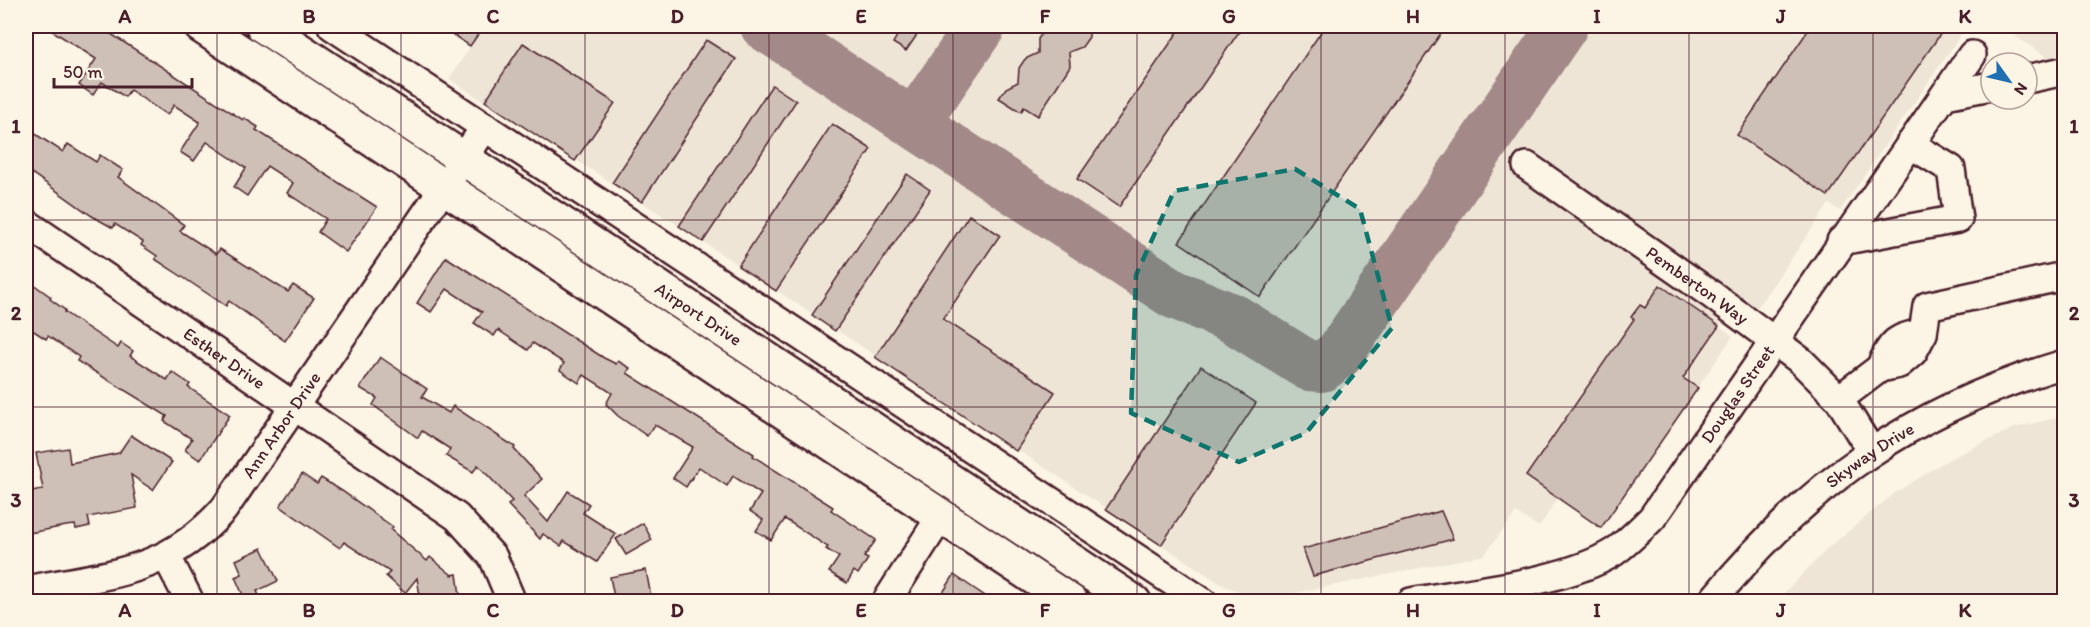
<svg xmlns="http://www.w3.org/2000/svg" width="2090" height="627" viewBox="0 0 2090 627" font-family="Itim,sans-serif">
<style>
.built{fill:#eee5d7}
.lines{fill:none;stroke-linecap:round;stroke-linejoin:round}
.taxiway{stroke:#a38a88;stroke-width:50}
.building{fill:#cfc0b7;stroke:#4a1f2b;stroke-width:1.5}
.minor-casing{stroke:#4a1f2b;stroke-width:32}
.major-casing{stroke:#4a1f2b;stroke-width:38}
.minor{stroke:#fcf5e5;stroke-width:27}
.major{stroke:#fcf5e5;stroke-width:33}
.marked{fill:#0f766e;fill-opacity:0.2;stroke:#0f766e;stroke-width:4.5;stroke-dasharray:12 8;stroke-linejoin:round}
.grid{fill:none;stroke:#4a1f2b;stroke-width:1.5;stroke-opacity:0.55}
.labels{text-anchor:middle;stroke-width:5;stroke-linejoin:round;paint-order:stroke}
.street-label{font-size:18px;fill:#4a1f2b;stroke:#fcf5e5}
.neatline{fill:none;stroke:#4a1f2b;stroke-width:2}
.grid-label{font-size:20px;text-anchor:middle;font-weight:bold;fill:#4a1f2b}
</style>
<rect width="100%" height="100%" fill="#fcf5e5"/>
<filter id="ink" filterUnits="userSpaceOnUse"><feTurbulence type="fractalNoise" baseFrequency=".0167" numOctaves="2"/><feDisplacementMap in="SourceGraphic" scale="12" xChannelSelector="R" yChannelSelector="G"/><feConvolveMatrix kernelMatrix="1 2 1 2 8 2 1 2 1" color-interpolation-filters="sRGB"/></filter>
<g filter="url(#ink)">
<g class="built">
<path d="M439,26H1967L1840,211L1829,204L1756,309L1739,298L1719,326L1733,336L1601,528L1558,498L1539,527L1516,513L1484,555L1286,595L1279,601L1259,599L1224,586L679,226L449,79L470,47Z"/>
<path d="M2000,26H2064V58L2051,60Z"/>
<path d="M2064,416V601H1776L1828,548L1895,493L1947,460L2014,428Z"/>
</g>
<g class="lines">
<g class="taxiway">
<path d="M765,26L1174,294L1234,319L1309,366L1322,367L1339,354L1563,26"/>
<path d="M898,113L913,115L926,106L981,26"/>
</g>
</g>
<g class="building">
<path d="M45,26H99L243,120L244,118L258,127L256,130L377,207L346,252L318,232L326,219L287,193L293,183L267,166L247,196L234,187L246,168L207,142L194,161L180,152L200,122L174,105L167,115L130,90L125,97L102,82L93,95L79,85L96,59Z"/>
<path d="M439,26H484L470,46Z"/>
<path d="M882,26H923L906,51L893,43L897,36Z"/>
<path d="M1047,26H1089V37L1082,47L1069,52L1070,66L1038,116L1024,107L1021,112L999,98L1006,88L1018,82L1019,68L1025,59L1038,53V39Z"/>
<path d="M1182,26H1243L1119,207L1077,179Z"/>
<path d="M1325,26H1446L1260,297L1179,242Z"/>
<path d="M1811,26H1946L1828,196L1737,135Z"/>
<path d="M706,40L736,59L642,202L612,183Z"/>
<path d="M523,43L615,103L575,161L485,101Z"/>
<path d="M772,85L796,101L703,242L679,226Z"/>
<path d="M832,124L871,149L776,291L738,266Z"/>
<path d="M26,128L63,152L68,144L96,162L100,155L123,170L118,177L184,225L180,231L216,254L220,249L288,292L293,285L314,298L285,341L229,301L226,306L178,274L155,259L157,256L141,245L143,242L115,224L113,228L92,216L26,169Z"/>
<path d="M907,174L930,190L835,331L812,315Z"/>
<path d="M969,215L1000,235L943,319L1055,392L1016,451L875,357Z"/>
<path d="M446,257L604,358L616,364L618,361L630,368L627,373L754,454L753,456L833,507L831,510L876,540L864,557L868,559L858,574L854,571L847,583L829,572L839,557L826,549L828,547L785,519L771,540L756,531L763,520L750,511L761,494L733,476L727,486L699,467L686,487L673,478L693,447L655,425L647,436L618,416L606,404L612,393L584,375L579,383L560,370L564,363L533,343L528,350L498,330L494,336L474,323L482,312L447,289L431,312L417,303Z"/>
<path d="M26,279L51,297L50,299L65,310L64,312L118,348L121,343L133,351L130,356L167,380L172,372L190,384L188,387L230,415L200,460L185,450L192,439L164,421L167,416L77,361L79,357L48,336L46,339L26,326Z"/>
<path d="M1660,285L1719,326L1683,378L1698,388L1601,528L1526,476L1634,319L1631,317L1640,305L1645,308Z"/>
<path d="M380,357L427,389L422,397L449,413L453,406L515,447L514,449L542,479L524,496L548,522L568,491L589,504L583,513L616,534L597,562L564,541L561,546L543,534L540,539L508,505L512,501L478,465L473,472L446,456L450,449L422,431L418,438L373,405L377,398L360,388Z"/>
<path d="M1201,366L1256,403L1161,545L1106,509Z"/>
<path d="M131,435L172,462L153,490L131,475L137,508L88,517L90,526L76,529L75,525L66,526L29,533L28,523L26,524V492L43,489L36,453L68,448L70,463L119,453Z"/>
<path d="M302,474L317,484L321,478L342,491L393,527L391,530L427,561L430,557L452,575L457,574L461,602H421L417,578L405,593L386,576L390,572L344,542L340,548L280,506Z"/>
<path d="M1441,511L1453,539L1313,576L1303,549Z"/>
<path d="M643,523L652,540L626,555L616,539Z"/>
<path d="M262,548L278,581L257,591L262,602H246L235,577L242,574L236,560Z"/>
<path d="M646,570L652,602H615L610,577Z"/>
<path d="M954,575L994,602H937Z"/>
</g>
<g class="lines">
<g class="minor-casing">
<g id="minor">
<path d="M332,26L1203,602"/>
<path d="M2027,79L2064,71"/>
<path d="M1945,95L1991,86"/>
<path id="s1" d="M1527,166L1712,295L1801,361L1839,399L1871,451"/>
<path id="s2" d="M26,223L457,517L493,557L512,602"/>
<path d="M1841,241L1958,219L1951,169L1910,144"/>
<path d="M1880,368C1892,343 1894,337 1923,333"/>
<path d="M1839,399L1880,368L1899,364L1913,352L1923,333L1927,306L2064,276"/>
<path d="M167,557L190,602"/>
<path id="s3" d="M26,590C108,574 165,575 224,509L485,127"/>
<path id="s4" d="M1712,601C1810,481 1915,408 2064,364"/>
<path d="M886,602L941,516"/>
<path id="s5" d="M1411,602C1470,591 1565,583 1614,552C1628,542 1640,530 1652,518L1972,55"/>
</g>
</g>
<g class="major-casing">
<g id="major">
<path d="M201,26L1071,602"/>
<path id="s6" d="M263,26L1134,602"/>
</g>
</g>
<use href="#minor" class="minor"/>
<use href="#major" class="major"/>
</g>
</g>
<path class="marked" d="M1295,169L1360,209L1392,328L1306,433L1239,462L1131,413L1136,275L1174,191Z"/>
<path class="grid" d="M217,26V602M401,26V602M585,26V602M769,26V602M953,26V602M1137,26V602M1321,26V602M1505,26V602M1689,26V602M1873,26V602M26,220H2064M26,407H2064"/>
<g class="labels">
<g class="street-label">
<text dy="6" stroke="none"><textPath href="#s1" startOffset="208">Pemberton Way</textPath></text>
<text dy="6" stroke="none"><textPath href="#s6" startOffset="522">Airport Drive</textPath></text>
<text dy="6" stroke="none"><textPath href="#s2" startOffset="240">Esther Drive</textPath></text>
<text dy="6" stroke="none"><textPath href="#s5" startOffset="412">Douglas Street</textPath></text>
<text dy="6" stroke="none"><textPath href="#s3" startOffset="321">Ann Arbor Drive</textPath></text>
<text dy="6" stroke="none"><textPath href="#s4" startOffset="216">Skyway Drive</textPath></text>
</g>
</g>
<rect width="2090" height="627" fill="none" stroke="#fcf5e5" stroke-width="66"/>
<g transform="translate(2009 81) rotate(124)"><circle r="28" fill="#fcf5e5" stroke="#b59f9b" stroke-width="1.5"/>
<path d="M0-4.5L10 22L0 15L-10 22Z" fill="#1f6fb2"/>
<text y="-9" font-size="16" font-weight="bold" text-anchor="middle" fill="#4a1f2b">N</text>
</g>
<path d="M54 78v9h138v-9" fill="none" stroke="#4a1f2b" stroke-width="3"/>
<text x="63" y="78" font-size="18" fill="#4a1f2b" stroke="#fcf5e5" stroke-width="4.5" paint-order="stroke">50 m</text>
<rect x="33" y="33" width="2024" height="561" class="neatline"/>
<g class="grid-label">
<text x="125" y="23">A</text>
<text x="309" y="23">B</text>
<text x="493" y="23">C</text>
<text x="677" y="23">D</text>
<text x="861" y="23">E</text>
<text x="1045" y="23">F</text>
<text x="1229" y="23">G</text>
<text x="1413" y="23">H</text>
<text x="1597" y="23">I</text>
<text x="1781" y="23">J</text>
<text x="1965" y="23">K</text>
<text x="16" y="133">1</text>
<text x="2074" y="133">1</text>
<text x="16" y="320">2</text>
<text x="2074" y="320">2</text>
<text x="16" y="507">3</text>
<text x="2074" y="507">3</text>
<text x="125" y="617">A</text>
<text x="309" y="617">B</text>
<text x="493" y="617">C</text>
<text x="677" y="617">D</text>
<text x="861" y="617">E</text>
<text x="1045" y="617">F</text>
<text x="1229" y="617">G</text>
<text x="1413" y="617">H</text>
<text x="1597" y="617">I</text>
<text x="1781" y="617">J</text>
<text x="1965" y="617">K</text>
</g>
</svg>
